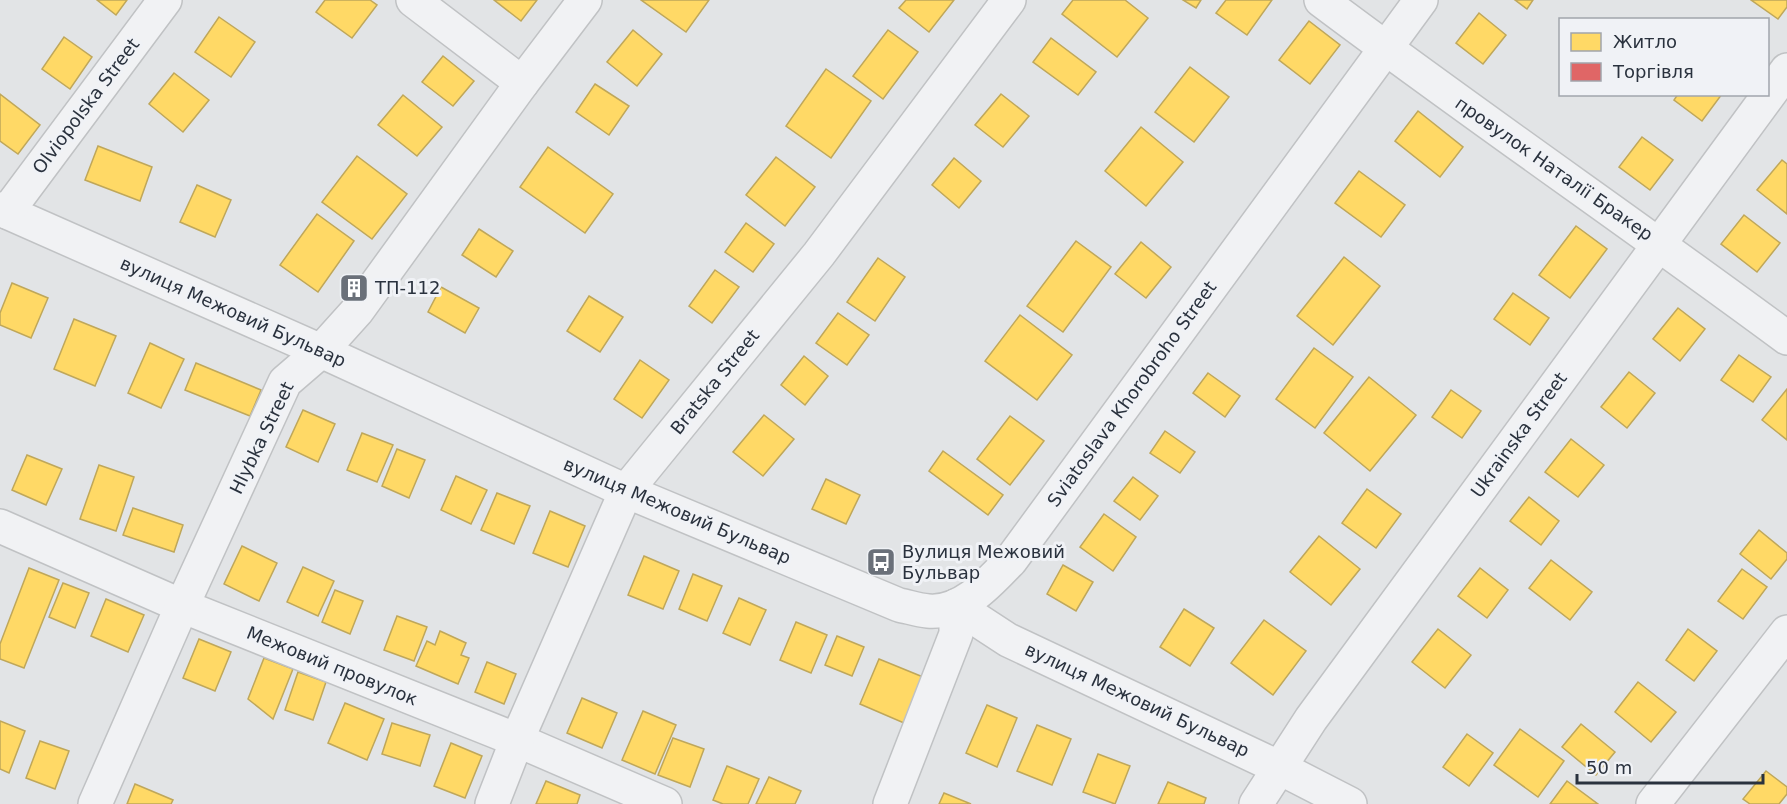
<svg xmlns="http://www.w3.org/2000/svg" width="1787" height="804" viewBox="0 0 1787 804" font-family="'DejaVu Sans',sans-serif">
<style>
.homes{fill:#ffd966;stroke:#bfa75a;stroke-width:1.5}
.shops{fill:#e06666;stroke:#a9565a;stroke-width:1.5}
.lines{fill:none;stroke-linecap:round;stroke-linejoin:round}
.minor-casing{stroke:#c0c2c4;stroke-width:36}
.minor{stroke:#f1f2f4;stroke-width:33}
.labels{text-anchor:middle;stroke-width:6;stroke-linejoin:round;paint-order:stroke}
.street-label{font-size:18px;fill:#2a323e;stroke:#f0f2f6}
.poi-label{font-size:18px;fill:#2a323e;stroke:#f0f2f6;text-anchor:start}
</style>
<rect width="100%" height="100%" fill="#e2e4e6"/>
<g class="homes">
<path d="M97,0H127L116,15Z"/>
<path d="M325,0H370L377,5L352,38L316,12Z"/>
<path d="M494,0H537L521,21Z"/>
<path d="M641,0H709L686,32Z"/>
<path d="M906,0H954L929,32L899,8Z"/>
<path d="M1073,0H1125L1148,18L1117,57L1062,14Z"/>
<path d="M1183,0H1201L1196,8Z"/>
<path d="M1226,0H1272L1247,35L1216,13Z"/>
<path d="M1515,0H1533L1527,9Z"/>
<path d="M1751,0H1787V7L1778,19Z"/>
<path d="M1479,13L1506,35L1483,64L1456,43Z"/>
<path d="M219,17L255,42L231,77L195,52Z"/>
<path d="M1309,21L1340,45L1310,84L1279,60Z"/>
<path d="M633,30L662,54L637,86L607,62Z"/>
<path d="M888,30L918,52L883,99L853,76Z"/>
<path d="M64,37L92,57L70,89L42,69Z"/>
<path d="M1051,38L1096,72L1078,95L1033,62Z"/>
<path d="M443,56L474,81L453,106L422,82Z"/>
<path d="M1190,67L1229,97L1194,142L1155,112Z"/>
<path d="M826,69L871,101L831,158L786,126Z"/>
<path d="M174,73L209,100L183,132L149,104Z"/>
<path d="M595,84L629,106L609,135L576,112Z"/>
<path d="M0,94L40,125L18,154L0,141Z"/>
<path d="M1001,94L1029,116L1003,147L975,125Z"/>
<path d="M1678,94H1722L1702,121L1674,100Z"/>
<path d="M403,95L442,127L417,156L378,125Z"/>
<path d="M1418,111L1463,147L1440,177L1395,141Z"/>
<path d="M1141,127L1183,162L1146,206L1105,171Z"/>
<path d="M1642,137L1673,160L1650,190L1619,167Z"/>
<path d="M98,146L152,167L140,201L85,180Z"/>
<path d="M548,147L613,194L585,233L520,187Z"/>
<path d="M357,156L407,194L372,239L322,202Z"/>
<path d="M776,157L815,187L785,226L746,195Z"/>
<path d="M954,158L981,181L959,208L932,185Z"/>
<path d="M1782,160L1787,164V214L1757,190Z"/>
<path d="M1359,171L1405,205L1381,237L1335,203Z"/>
<path d="M197,185L231,200L215,237L180,222Z"/>
<path d="M317,214L354,241L318,292L280,265Z"/>
<path d="M1744,215L1780,243L1757,272L1721,244Z"/>
<path d="M746,223L774,244L753,272L725,252Z"/>
<path d="M1576,226L1607,249L1570,298L1539,275Z"/>
<path d="M479,229L513,251L496,277L462,255Z"/>
<path d="M1076,241L1111,267L1063,332L1027,306Z"/>
<path d="M1141,242L1171,267L1146,298L1115,274Z"/>
<path d="M1344,257L1380,286L1333,345L1297,316Z"/>
<path d="M878,258L905,277L875,321L847,302Z"/>
<path d="M715,270L739,287L712,323L689,306Z"/>
<path d="M12,283L48,298L31,338L0,325V313Z"/>
<path d="M441,287L479,308L465,333L428,312Z"/>
<path d="M1513,293L1549,318L1530,345L1494,319Z"/>
<path d="M589,296L623,317L600,352L567,331Z"/>
<path d="M1678,308L1705,329L1680,361L1653,339Z"/>
<path d="M838,313L869,335L847,365L816,343Z"/>
<path d="M1020,315L1072,355L1037,400L985,361Z"/>
<path d="M74,319L116,336L95,386L54,369Z"/>
<path d="M150,343L184,359L161,408L128,393Z"/>
<path d="M1314,348L1353,377L1315,428L1276,399Z"/>
<path d="M1739,355L1771,377L1753,402L1721,380Z"/>
<path d="M804,356L828,376L805,405L781,385Z"/>
<path d="M640,360L669,380L642,418L614,399Z"/>
<path d="M196,363L261,390L250,416L185,390Z"/>
<path d="M1629,372L1655,393L1627,428L1601,407Z"/>
<path d="M1208,373L1240,396L1225,417L1193,393Z"/>
<path d="M1369,377L1416,415L1370,471L1324,433Z"/>
<path d="M1787,389V440L1762,420Z"/>
<path d="M1451,390L1481,411L1462,438L1432,417Z"/>
<path d="M303,410L335,424L318,462L286,447Z"/>
<path d="M764,415L794,439L763,476L733,452Z"/>
<path d="M1010,416L1044,441L1010,485L977,459Z"/>
<path d="M1165,431L1195,452L1180,473L1150,453Z"/>
<path d="M362,433L393,445L377,482L347,470Z"/>
<path d="M1571,439L1604,465L1578,497L1545,472Z"/>
<path d="M397,449L425,460L409,498L382,486Z"/>
<path d="M943,451L1003,495L988,515L929,471Z"/>
<path d="M27,455L62,469L46,505L12,490Z"/>
<path d="M99,465L134,477L116,531L80,519Z"/>
<path d="M456,476L487,490L471,524L441,510Z"/>
<path d="M1133,477L1158,496L1140,520L1114,501Z"/>
<path d="M826,479L860,495L846,524L812,509Z"/>
<path d="M1367,489L1401,514L1376,548L1342,523Z"/>
<path d="M497,493L530,506L514,544L481,530Z"/>
<path d="M1529,497L1559,521L1541,545L1510,521Z"/>
<path d="M133,508L183,525L174,552L123,535Z"/>
<path d="M550,511L585,526L568,567L533,553Z"/>
<path d="M1104,514L1136,537L1113,571L1080,547Z"/>
<path d="M1759,530L1787,553V559L1771,579L1740,554Z"/>
<path d="M1319,536L1360,569L1331,605L1290,572Z"/>
<path d="M242,546L277,563L259,601L224,584Z"/>
<path d="M644,556L679,571L663,609L628,595Z"/>
<path d="M1551,560L1592,592L1570,620L1529,588Z"/>
<path d="M1063,565L1093,582L1076,611L1047,594Z"/>
<path d="M303,567L334,581L318,616L287,602Z"/>
<path d="M29,568L59,580L24,668L0,659V644Z"/>
<path d="M1480,568L1508,590L1487,618L1458,596Z"/>
<path d="M1742,569L1767,587L1743,619L1718,601Z"/>
<path d="M693,574L722,586L707,621L679,609Z"/>
<path d="M63,583L89,593L75,628L49,617Z"/>
<path d="M335,590L363,601L350,634L322,622Z"/>
<path d="M739,598L766,610L750,645L723,633Z"/>
<path d="M106,599L144,615L128,652L91,636Z"/>
<path d="M1184,609L1214,628L1190,666L1160,647Z"/>
<path d="M397,616L427,627L414,661L384,650Z"/>
<path d="M1264,620L1306,651L1273,695L1231,663Z"/>
<path d="M796,622L827,635L811,673L780,660Z"/>
<path d="M1438,629L1471,655L1445,688L1412,662Z"/>
<path d="M1688,629L1717,651L1694,681L1666,660Z"/>
<path d="M440,631L466,643L461,655L469,658L458,684L416,666L427,641L435,645Z"/>
<path d="M837,636L864,647L852,676L825,665Z"/>
<path d="M199,639L231,652L215,691L183,678Z"/>
<path d="M264,658L293,669L273,719L248,699Z"/>
<path d="M879,659L923,677L904,723L860,704Z"/>
<path d="M487,662L516,674L504,704L475,692Z"/>
<path d="M298,672L326,682L313,720L285,710Z"/>
<path d="M1638,682L1676,712L1651,742L1615,712Z"/>
<path d="M582,698L617,713L602,748L567,733Z"/>
<path d="M345,703L384,719L367,760L328,743Z"/>
<path d="M987,705L1017,718L997,767L966,753Z"/>
<path d="M643,711L676,725L655,774L622,760Z"/>
<path d="M0,721L25,731L9,773L0,769Z"/>
<path d="M392,723L430,735L420,766L382,754Z"/>
<path d="M1581,724L1615,752L1596,775L1562,747Z"/>
<path d="M1037,725L1071,739L1052,785L1017,771Z"/>
<path d="M1520,729L1564,761L1538,797L1494,765Z"/>
<path d="M1467,734L1493,753L1469,786L1443,767Z"/>
<path d="M673,738L704,749L690,787L658,775Z"/>
<path d="M40,741L69,751L55,789L26,778Z"/>
<path d="M451,743L482,756L465,798L434,786Z"/>
<path d="M1098,754L1130,766L1115,804L1083,792Z"/>
<path d="M727,766L759,779L748,804H723L713,800Z"/>
<path d="M1766,771L1787,787V794L1779,804H1750L1743,799Z"/>
<path d="M769,777L801,791L795,804H756Z"/>
<path d="M546,781L580,795L577,804H536Z"/>
<path d="M1567,781L1598,804H1550Z"/>
<path d="M1168,782L1206,798L1204,804H1158Z"/>
<path d="M135,784L173,800L171,804H127Z"/>
<path d="M944,793L971,804H939Z"/>
</g>
<path class="shops" d="M355,277L365,284L352,300L342,293Z"/>
<g class="lines">
<g class="minor-casing">
<g id="minor">
<path d="M413,0L522,83"/>
<path d="M1321,0C1474,115 1633,224 1787,338"/>
<path d="M0,209L321,351L626,491L899,605C909,607 918,610 928,611C962,614 990,582 1011,560L1421,0"/>
<path d="M7,212L165,0"/>
<path d="M0,526L182,606L517,740L665,804"/>
<path d="M956,606L1008,640L1280,768L1350,804"/>
<path d="M95,804L182,606L285,382L321,351L357,311L522,83L585,0"/>
<path d="M492,804L517,740L626,491L819,254L1009,0"/>
<path d="M890,804L956,634V606"/>
<path d="M1256,804L1311,719L1787,70"/>
<path d="M1653,804L1787,632"/>
</g>
</g>
<use href="#minor" class="minor"/>
</g>
<defs>
<g id="building-square" transform="scale(1.5)"><rect x="-9" y="-9" width="18" height="18" rx="4" fill="#6a7079" stroke="#f0f2f6"/><path d="M-4-6H4V6H1V3H-1V6H-4ZM-2.5-4.3h1.7v1.8h-1.7ZM.8-4.3h1.7v1.8H.8ZM-2.5-1h1.7V.8h-1.7ZM.8-1h1.7V.8H.8Z" fill="#fff"/></g>
<g id="bus-square" transform="scale(1.5)"><rect x="-9" y="-9" width="18" height="18" rx="4" fill="#6a7079" stroke="#f0f2f6"/><path d="M-5-6H5V4H4V6H2V4H-2V6H-4V4H-5ZM-3.5-4V0h7V-4ZM-3.5 1.2v1.5H-2V1.2ZM2 1.2v1.5H3.5V1.2Z" fill="#fff"/></g>
</defs>
<g fill-rule="evenodd">
<use href="#building-square" x="354" y="288"/>
<use href="#bus-square" x="881" y="562"/>
</g>
<g class="labels">
<g class="street-label">
<text transform="translate(86 106) rotate(-53)" y="6">Olviopolska Street</text>
<text transform="translate(1554 169) rotate(35)" y="6">провулок Наталії Бракер</text>
<text transform="translate(233 312) rotate(24)" y="6">вулиця Межовий Бульвар</text>
<text transform="translate(715 382) rotate(-51)" y="6">Bratska Street</text>
<text transform="translate(1132 394) rotate(-54)" y="6">Sviatoslava Khorobroho Street</text>
<text transform="translate(1519 435) rotate(-54)" y="6">Ukrainska Street</text>
<text transform="translate(262 438) rotate(-64)" y="6">Hlybka Street</text>
<text transform="translate(677 511) rotate(23)" y="6">вулиця Межовий Бульвар</text>
<text transform="translate(332 666) rotate(22)" y="6">Межовий провулок</text>
<text transform="translate(1137 700) rotate(25)" y="6">вулиця Межовий Бульвар</text>
</g>
<g class="poi-label">
<text x="375" y="294">ТП-112</text>
<text x="902" y="558">Вулиця Межовий<tspan x="902" dy="21">Бульвар</tspan></text>
</g>
</g>
<rect x="1559" y="18" width="210" height="78" fill="#f0f2f6" stroke="#a1a5ac" stroke-width="1.5"/>
<rect x="1571" y="33" width="30" height="18" fill="#ffd966" stroke="#a1a5ac" stroke-width="1.5"/>
<text x="1613" y="48" font-size="18" fill="#2a323e">Житло</text>
<rect x="1571" y="63" width="30" height="18" fill="#e06666" stroke="#a1a5ac" stroke-width="1.5"/>
<text x="1613" y="78" font-size="18" fill="#2a323e">Торгівля</text>
<path d="M1577 774v9h186v-9" fill="none" stroke="#2a323e" stroke-width="3"/>
<text x="1586" y="774" font-size="18" fill="#2a323e" stroke="#f0f2f6" stroke-width="4.5" paint-order="stroke">50 m</text>
</svg>
